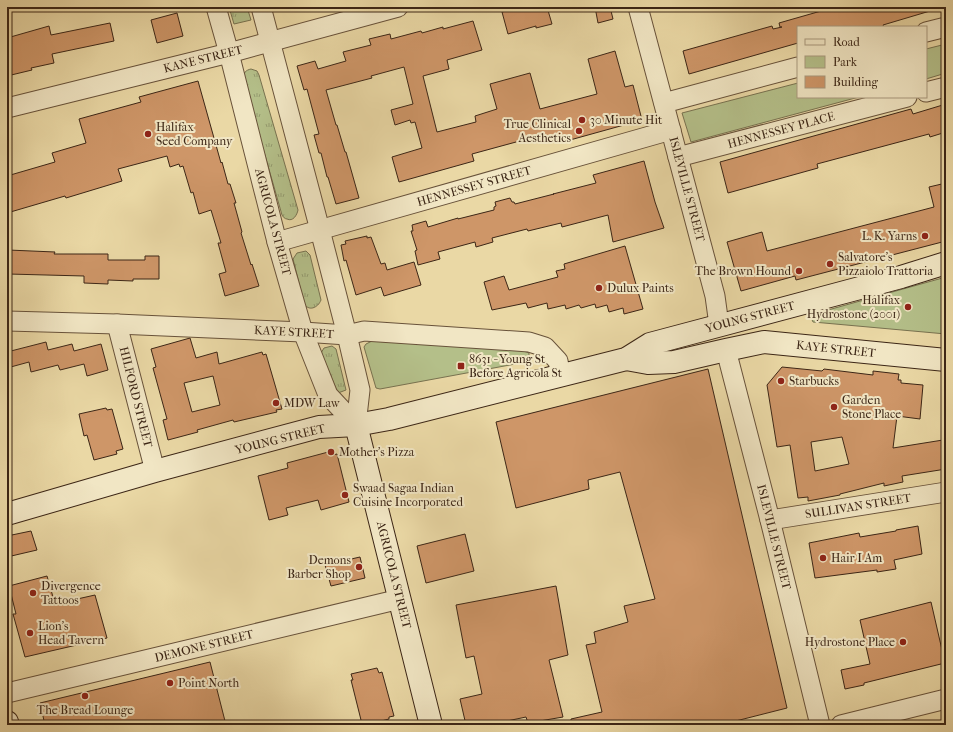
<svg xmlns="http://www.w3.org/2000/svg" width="953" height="732" viewBox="0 0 953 732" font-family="'IM FELL French Canon',serif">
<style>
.grass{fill:url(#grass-tufts);stroke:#787250}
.park{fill:#b4bf89;stroke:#787250}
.building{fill:#ce9668;stroke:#3c2616;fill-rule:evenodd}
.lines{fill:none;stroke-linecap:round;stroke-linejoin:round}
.street-casing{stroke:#68523a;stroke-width:21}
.secondary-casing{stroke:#3c2616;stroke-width:24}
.street{stroke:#f1e6c4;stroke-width:19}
.secondary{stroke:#f1e6c4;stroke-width:22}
.poi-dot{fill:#8f2418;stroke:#f1e6c4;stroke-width:1.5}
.labels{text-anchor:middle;stroke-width:4;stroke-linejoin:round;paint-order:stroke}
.street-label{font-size:12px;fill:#3c2616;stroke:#f1e6c4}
.poi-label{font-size:12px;fill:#3c2616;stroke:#f1e6c4;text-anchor:start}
</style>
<defs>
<pattern id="grass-tufts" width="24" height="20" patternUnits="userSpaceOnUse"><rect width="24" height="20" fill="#b4bf89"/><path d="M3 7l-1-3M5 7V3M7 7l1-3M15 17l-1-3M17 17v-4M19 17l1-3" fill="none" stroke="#949b6f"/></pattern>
</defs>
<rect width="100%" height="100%" fill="#ead8a5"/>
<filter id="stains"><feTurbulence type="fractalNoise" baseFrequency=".005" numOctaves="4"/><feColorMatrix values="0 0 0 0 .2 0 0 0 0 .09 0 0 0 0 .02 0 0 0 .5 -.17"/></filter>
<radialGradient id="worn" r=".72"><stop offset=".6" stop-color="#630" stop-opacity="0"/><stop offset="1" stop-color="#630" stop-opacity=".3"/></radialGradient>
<g class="grass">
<path d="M229,7H247L251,20L234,24Z"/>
<path d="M251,69L257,71L259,75L298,210C297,215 293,222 287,219C285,219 283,217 282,215L243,78C243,73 246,70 251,69Z"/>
<path d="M306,251L310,255L321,300C318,308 308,312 304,303L293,259L297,253Z"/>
<path d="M332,346L336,349L346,390L338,393L321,353L324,348Z"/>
</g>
<g class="park">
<path d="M946,44V73L926,79V49Z"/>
<path d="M798,83V97H859L691,142L682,113Z"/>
<path d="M946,277V334L813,322L810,315Z"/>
<path d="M372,341L521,350L529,353V358L526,362L380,389L376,388L364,347L366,344Z"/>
</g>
<g class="building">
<path d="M522,7H547L552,24L536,28V26L508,34L502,12Z"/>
<path d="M595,7H610L613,19L598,23Z"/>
<path d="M835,7H930V11L883,25L884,27H798V43L689,74L683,51L772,26L773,29L782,27H780L779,23Z"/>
<path d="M177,13L183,36L157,43L151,20Z"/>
<path d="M473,21L482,50L447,60L449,69L423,76L437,132L476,122L475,116L497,109L490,84L530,73L540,109L597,94L588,59L615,51L625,87L633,85L642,120L570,140V137L545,143L543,138L539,139L538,136L472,154L474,161L399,182L392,157L422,148L415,122L411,123L410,120L395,125L391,110L413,104L404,67L371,76L372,78L326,90L336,125H337L345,152H346L359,198L336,204L328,177H327L321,153H319L314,135L319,134L307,89L304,90L297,66L315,61L318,69L346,61L343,52L371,45L369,39L390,34L391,39L421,31L422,33L443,27V29Z"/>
<path d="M110,23L114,41L52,54L54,63L31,68L32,70L7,76V38L49,26L51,35Z"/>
<path d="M198,81L221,163L222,162L228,184H230L236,203H234L242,232L241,233L251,265L252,264L259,286L225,296L219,274L226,272L218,243H221L211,210L199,214L193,192L191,193L183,166L180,167L179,164L170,167L167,156L118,169L122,181L66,198L65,196L7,213V176L55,162L52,153L86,143L79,119L141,102L139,97Z"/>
<path d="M946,104V132L930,137L929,134L817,164L818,168L728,193L720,162L911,109L913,114Z"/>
<path d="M644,161L655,202L664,228L613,242L608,215L562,227L561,223L528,231L527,229L492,238L493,242L476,247L475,242L438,252L440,259L418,265L415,251L417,250L411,231H413L412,225L426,221L428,227L458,218V219L494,210V207L496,206L495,202L510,198L512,202H514L515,204L554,194H553L596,183L593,175Z"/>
<path d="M946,183V241L796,280L795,276L741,291L727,242L762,232L767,251L934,207L929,187Z"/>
<path d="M367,236V238L371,237L381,264L385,263L387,270L414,262L421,285L384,296L381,287L356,295L346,260L344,261L341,245L346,244L345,241Z"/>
<path d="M625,246L643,309L624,314L623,308L609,312L607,305L596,308L595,304L581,308L579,305L566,309L565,305L548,309L547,303L528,308L526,303L492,310L484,282L504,276L509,290L558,277L556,271L565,269L564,264Z"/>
<path d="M8,250L55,252L54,254H108V260H145V256H159V279H133V281L108,280V284L84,283V276L8,274Z"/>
<path d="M190,338L196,358L217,352L219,364L262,352L263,355L266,354L282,409L276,410L277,412L234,422L233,420L197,430L198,432L168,440L163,420L167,419L153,368L156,367L151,349ZM213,376L220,405L192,412L184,383Z"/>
<path d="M46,342L48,350L72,344L74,351L101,344L108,370L87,376L84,364L60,370L58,365L31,372L29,362L7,368V352Z"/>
<path d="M782,367L822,371L824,369L873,375V371L899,374L898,380H901V383L923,385L920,419L897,416L893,448L943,440L946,458V469L902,476L903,482L884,486V483L840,494V495L808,501V497L798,498L790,445L777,447L767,385ZM842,437L849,464L815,471L811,442Z"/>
<path d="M708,369L787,708L720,725H571V719L602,712L586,645L596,643L594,632L628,622L624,606L655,599L620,472L588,480L589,489L516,508L496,422Z"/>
<path d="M106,408L107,410L112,409L123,449L116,451L117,454L94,460L87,435L84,436L79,414Z"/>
<path d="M332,451V455L337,454L349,502L321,510L318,500L286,508L288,515L269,520L258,476L288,468L287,463Z"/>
<path d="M918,526L922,554L894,560L896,569L877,572V570L815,578L809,543L859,533L860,537L896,531V530Z"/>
<path d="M31,531L37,550L7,557V536Z"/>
<path d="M465,534L474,571L426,583L417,546Z"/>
<path d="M360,557L365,578L331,586L325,565Z"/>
<path d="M47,576L55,604L95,595L107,638L25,657L13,614H16L9,586Z"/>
<path d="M556,586L568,655L549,660L563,717L528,723L526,717L488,725H466L460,699L482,694L474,656L466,658L456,605Z"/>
<path d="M931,602L945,663L864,683V685L845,689L841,670L870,664L860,620Z"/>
<path d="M210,662L226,725H45L40,703Z"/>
<path d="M377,668L379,673L382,672L394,716L389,717V719L366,725V723L362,724L351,680H353L351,674Z"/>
</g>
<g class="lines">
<g class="street-casing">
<g id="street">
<path d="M216,7L229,53L277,242L303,332L328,395L356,425"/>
<path d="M261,7L320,230L347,335L360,390L356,425"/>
<path d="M638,7L715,296L719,325"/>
<path d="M926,32L946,27"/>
<path d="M926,92L946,87"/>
<path d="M664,103L798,67"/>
<path d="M7,108L229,53L398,7"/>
<path d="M678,157L907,97"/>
<path d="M277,242L671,130"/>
<path d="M7,321L117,324L303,332L347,335L364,331L529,342L545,347L558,361L561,376"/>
<path d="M117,324L155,471"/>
<path d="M726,350L770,520L820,725"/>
<path d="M770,520L946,492"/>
<path d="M7,693L400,599"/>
<path d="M841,725L946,699"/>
</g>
</g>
<g class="secondary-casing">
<g id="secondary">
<path d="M626,359L648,363L674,362L726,350L764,342L946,360"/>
<path d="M356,425L431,725"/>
<path d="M7,514L155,471L319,427L356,425L389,419L626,359L650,344L901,277L946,263"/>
<path d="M7,722L8,725"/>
</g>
</g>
<use href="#street" class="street"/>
<use href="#secondary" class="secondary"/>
</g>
<g class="poi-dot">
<circle cx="582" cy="120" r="4"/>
<circle cx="579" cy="131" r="4"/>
<circle cx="148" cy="134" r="4"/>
<circle cx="925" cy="236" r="4"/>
<circle cx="830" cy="264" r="4"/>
<circle cx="799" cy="271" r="4"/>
<circle cx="599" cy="288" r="4"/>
<circle cx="908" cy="307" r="4"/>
<rect x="457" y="362" width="8" height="8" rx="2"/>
<circle cx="781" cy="381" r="4"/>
<circle cx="276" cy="403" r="4"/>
<circle cx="834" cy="407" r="4"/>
<circle cx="331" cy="452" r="4"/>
<circle cx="345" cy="495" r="4"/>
<circle cx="823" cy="558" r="4"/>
<circle cx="359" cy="567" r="4"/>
<circle cx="33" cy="593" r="4"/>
<circle cx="30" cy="633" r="4"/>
<circle cx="903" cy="642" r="4"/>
<circle cx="170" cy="683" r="4"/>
<circle cx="85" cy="696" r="4"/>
</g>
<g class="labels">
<g class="street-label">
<text transform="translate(203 59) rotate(-14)" y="4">KANE STREET</text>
<text transform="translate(781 130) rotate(-15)" y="4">HENNESSEY PLACE</text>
<text transform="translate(474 186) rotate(-16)" y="4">HENNESSEY STREET</text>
<text transform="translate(687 189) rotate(75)" y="4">ISLEVILLE STREET</text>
<text transform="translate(273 222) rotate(75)" y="4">AGRICOLA STREET</text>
<text transform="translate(750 317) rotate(-15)" y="4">YOUNG STREET</text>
<text transform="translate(294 332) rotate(3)" y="4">KAYE STREET</text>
<text transform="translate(836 349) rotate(6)" y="4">KAYE STREET</text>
<text transform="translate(136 397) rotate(76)" y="4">HILFORD STREET</text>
<text transform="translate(280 439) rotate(-14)" y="4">YOUNG STREET</text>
<text transform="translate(858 506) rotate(-9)" y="4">SULLIVAN STREET</text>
<text transform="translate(774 537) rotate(76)" y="4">ISLEVILLE STREET</text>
<text transform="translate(394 575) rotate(76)" y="4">AGRICOLA STREET</text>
<text transform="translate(204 646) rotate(-14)" y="4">DEMONE STREET</text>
</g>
<g class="poi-label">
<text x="590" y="124">30 Minute Hit</text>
<text x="571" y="128" text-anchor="end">True Clinical<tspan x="571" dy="14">Aesthetics</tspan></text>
<text x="156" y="131">Halifax<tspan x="156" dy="14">Seed Company</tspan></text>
<text x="917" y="240" text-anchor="end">L. K. Yarns</text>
<text x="838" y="261">Salvatore's<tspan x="838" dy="14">Pizzaiolo Trattoria</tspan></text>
<text x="791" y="275" text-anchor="end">The Brown Hound</text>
<text x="607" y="292">Dulux Paints</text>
<text x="900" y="304" text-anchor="end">Halifax<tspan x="900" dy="14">Hydrostone (2001)</tspan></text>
<text x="469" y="363">8631 - Young St<tspan x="469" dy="14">Before Agricola St</tspan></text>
<text x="789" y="385">Starbucks</text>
<text x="842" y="404">Garden<tspan x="842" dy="14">Stone Place</tspan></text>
<text x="284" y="407">MDW Law</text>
<text x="339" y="456">Mother's Pizza</text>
<text x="353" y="492">Swaad Sagaa Indian<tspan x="353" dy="14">Cuisine Incorporated</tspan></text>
<text x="831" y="562">Hair I Am</text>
<text x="351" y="564" text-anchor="end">Demons<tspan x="351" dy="14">Barber Shop</tspan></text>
<text x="41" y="590">Divergence<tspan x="41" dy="14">Tattoos</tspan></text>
<text x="38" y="630">Lion's<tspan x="38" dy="14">Head Tavern</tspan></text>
<text x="895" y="646" text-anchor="end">Hydrostone Place</text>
<text x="178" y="687">Point North</text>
<text x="85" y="714" text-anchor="middle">The Bread Lounge</text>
</g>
</g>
<rect width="953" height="732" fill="none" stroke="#ead8a5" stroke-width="24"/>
<rect x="8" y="8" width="937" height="716" fill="none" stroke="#3c2616" stroke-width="2"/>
<rect x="12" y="12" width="929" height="708" fill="none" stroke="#3c2616"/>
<rect x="797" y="26" width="130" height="72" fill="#f1e6c4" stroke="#a9997e"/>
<rect x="805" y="39" width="20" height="6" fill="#f1e6c4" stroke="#a9997e"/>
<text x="833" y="46" font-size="12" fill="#3c2616">Road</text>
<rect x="805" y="56" width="20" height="12" fill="#b4bf89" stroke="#a9997e"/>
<text x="833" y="66" font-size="12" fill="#3c2616">Park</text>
<rect x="805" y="76" width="20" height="12" fill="#ce9668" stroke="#a9997e"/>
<text x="833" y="86" font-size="12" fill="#3c2616">Building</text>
<rect width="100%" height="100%" filter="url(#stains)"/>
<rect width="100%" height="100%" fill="url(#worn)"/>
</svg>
